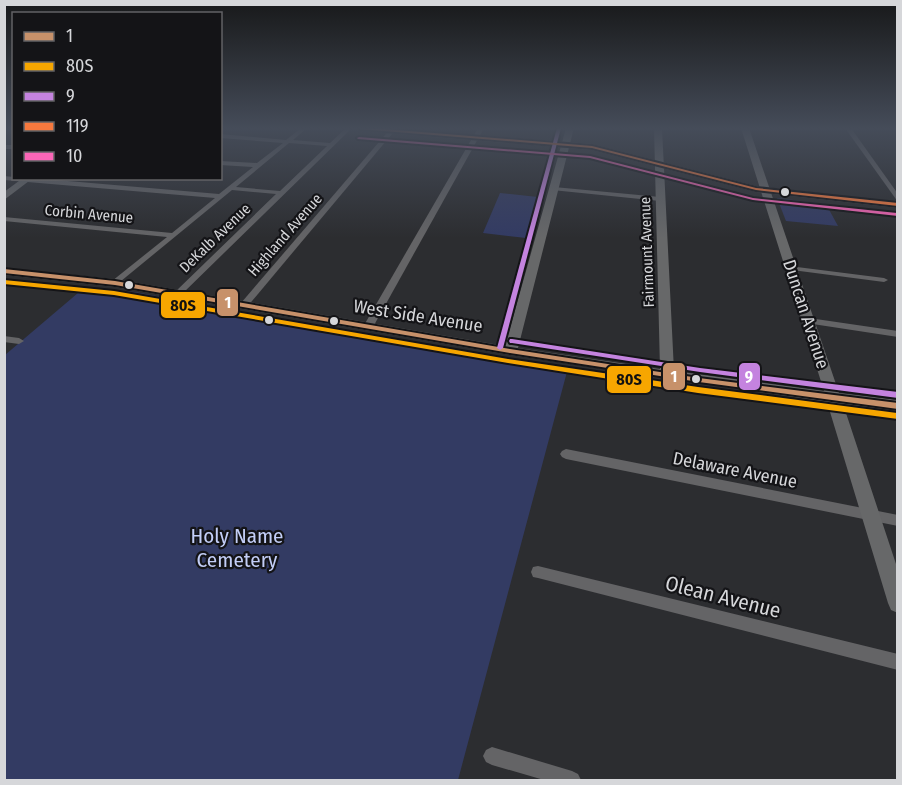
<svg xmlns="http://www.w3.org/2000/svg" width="902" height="785" viewBox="0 0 902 785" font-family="'Fira Sans Condensed',sans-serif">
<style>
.green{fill:#333b63}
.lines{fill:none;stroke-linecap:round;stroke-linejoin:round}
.street{fill:#646466;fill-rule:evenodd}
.secondary{fill:#676869;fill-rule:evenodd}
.primary{fill:#646567;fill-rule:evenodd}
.bus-1-casing{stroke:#141417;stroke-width:4}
.bus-2-casing{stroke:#141417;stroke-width:4}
.bus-3-casing{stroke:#141417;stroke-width:4}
.bus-4-casing{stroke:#141417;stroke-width:4}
.bus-5-casing{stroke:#141417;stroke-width:4}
.bus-1{fill:#c7916a;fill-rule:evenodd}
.bus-2{fill:#f7a600;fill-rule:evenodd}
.bus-3{fill:#c483df;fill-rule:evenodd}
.bus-4{fill:#f6793e;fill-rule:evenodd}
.bus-5{fill:#fa66b7;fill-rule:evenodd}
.bus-dot{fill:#d6d7da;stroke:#141417;stroke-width:2}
.labels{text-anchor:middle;stroke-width:4.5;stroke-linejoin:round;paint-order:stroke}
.far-street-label{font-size:15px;fill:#d6d7da;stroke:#141417}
.street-label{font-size:18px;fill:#d6d7da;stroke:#141417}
.near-park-label{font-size:21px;fill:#c3cef7;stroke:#141417}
.near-street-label{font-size:21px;fill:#d6d7da;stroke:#141417}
.line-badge{stroke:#141417;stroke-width:2}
.badge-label{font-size:16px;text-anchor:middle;font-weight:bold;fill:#fff}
.pale-badge-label{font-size:16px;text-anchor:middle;font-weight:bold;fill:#111}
</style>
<rect width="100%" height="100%" fill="#2c2d30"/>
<g class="green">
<path d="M500,193L538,197L526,238L483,233Z"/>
<path d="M777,198L826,204L838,226L786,221Z"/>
<path d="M85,287L135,292L359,334L568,368L458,780H5V355Z"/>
</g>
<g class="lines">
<g class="street">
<path d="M301,128H307L293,140L330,143L346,128H352L181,295L178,296L174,293L276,194L232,190L115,286L112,285V281L167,237L4,221V217L172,233L215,198L4,180V176L14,177V178H33L219,194L253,167L220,165V161L257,163L283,143L220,138V134L286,140ZM289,143L327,146L280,191L236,187Z"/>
<path d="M391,128H397L247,307H241V303Z"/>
<path d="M478,128H484L373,327L368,330L365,329L363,327Z"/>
<path d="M845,128H851L898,194V202Z"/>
<rect x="4" y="145" width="10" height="4"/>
<path d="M554,187L660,197L663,199L660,201L552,190V188Z"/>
<path d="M789,266L884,278L888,280L884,282L792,270L788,268Z"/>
<path d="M809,318L898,331V337L806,323L804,321L806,319Z"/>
<path d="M4,336L19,338L24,341L19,344L4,342Z"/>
<path d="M566,449L898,515V526L566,459L562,457L560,454L562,451Z"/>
<path d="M538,566L898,654V670L538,578L533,577L531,572L533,567Z"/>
<path d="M492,747L572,771L578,774L581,780H544L492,765L486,762L483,756L486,750Z"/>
</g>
<g class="secondary">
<path d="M566,128H574L518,348L660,369L654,128H662L674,371L824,391L741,128H749L839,393L898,400V411L843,404L898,570V613L891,610L888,603L827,402L510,355L115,287L4,275V268L115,279L505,346Z"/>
<path d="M23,178H33L4,200V192Z"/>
</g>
<path class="primary" d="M356,128H390L592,144L756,186L898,202V208L756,192L592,150L360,131Z"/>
<g class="bus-1-casing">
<path id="bus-1" d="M4,269L115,281L510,349L699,378L898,403V409L699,382L510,353L115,285L4,273Z"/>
</g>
<g class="bus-2-casing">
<path id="bus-2" d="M4,280L114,291L508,359L698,387L897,413L898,419L698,393L508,363L114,295L4,284Z"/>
</g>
<g class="bus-3-casing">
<g id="bus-3">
<path d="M557,128H561L503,348L500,350L497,348Z"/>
<path d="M510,339H512L700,368L898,392V398L700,372L512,343H510L509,341Z"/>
</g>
</g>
<g class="bus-4-casing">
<path id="bus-4" d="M358,128H373L592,146L756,188L898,203V206L756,190L592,148L360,129Z"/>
</g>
<g class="bus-5-casing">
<path id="bus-5" d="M359,137L590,156L753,198L897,213L898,216L753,200L590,158L358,139L357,138Z"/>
</g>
<use href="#bus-1" class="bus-1"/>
<use href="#bus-2" class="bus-2"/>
<use href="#bus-3" class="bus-3"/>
<use href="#bus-4" class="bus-4"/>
<use href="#bus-5" class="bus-5"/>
</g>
<linearGradient id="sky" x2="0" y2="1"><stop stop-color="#18191a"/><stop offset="0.54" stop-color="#454c59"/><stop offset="1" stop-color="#454c59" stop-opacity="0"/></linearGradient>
<rect width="902" height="238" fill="url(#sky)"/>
<g class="bus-dot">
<circle cx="785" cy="192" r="5"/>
<circle cx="129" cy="285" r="5"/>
<circle cx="269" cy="320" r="5"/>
<circle cx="334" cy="321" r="5"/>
<circle cx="696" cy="379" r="5"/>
</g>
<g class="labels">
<g class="far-street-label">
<text transform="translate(89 214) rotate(5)" y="5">Corbin Avenue</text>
<text transform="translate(285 235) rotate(-49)" y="5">Highland Avenue</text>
<text transform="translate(215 238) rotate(-44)" y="5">DeKalb Avenue</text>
<text transform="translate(647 252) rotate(-92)" y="5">Fairmount Avenue</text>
</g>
<g class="street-label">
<text transform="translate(806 314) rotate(72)" y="6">Duncan Avenue</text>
<text transform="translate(418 316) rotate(9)" y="6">West Side Avenue</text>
<text transform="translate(735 470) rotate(11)" y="6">Delaware Avenue</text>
</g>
<g class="near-park-label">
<text x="237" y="543">Holy Name<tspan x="237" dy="24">Cemetery</tspan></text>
</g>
<g class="near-street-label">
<text transform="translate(723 597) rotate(14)" y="7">Olean Avenue</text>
</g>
</g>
<g class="line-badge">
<rect x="216" y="288" width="23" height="29" rx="6" fill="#c7916a"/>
<rect x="160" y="291" width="46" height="28" rx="6" fill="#f7a600"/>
<rect x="662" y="362" width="24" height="29" rx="6" fill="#c7916a"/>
<rect x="738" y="362" width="23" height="29" rx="6" fill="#c483df"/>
<rect x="606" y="365" width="46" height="29" rx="6" fill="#f7a600"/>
</g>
<g class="badge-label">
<text x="228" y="308">1</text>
<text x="674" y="382">1</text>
<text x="749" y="382">9</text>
</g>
<g class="pale-badge-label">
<text x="183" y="311">80S</text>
<text x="629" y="385">80S</text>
</g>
<rect width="902" height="785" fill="none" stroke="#d6d7da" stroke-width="12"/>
<rect x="12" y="12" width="210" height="168" fill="#141417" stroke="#626265" stroke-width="1.5"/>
<rect x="24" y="32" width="30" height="9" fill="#c7916a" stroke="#626265" stroke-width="1.5"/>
<text x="66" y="42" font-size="18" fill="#d6d7da">1</text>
<rect x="24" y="62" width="30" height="9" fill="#f7a600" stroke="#626265" stroke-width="1.5"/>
<text x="66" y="72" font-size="18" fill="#d6d7da">80S</text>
<rect x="24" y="92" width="30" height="9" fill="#c483df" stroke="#626265" stroke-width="1.5"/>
<text x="66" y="102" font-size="18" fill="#d6d7da">9</text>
<rect x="24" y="122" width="30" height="9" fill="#f6793e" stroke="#626265" stroke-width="1.5"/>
<text x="66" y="132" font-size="18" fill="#d6d7da">119</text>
<rect x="24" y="152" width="30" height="9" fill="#fa66b7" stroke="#626265" stroke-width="1.5"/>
<text x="66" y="162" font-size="18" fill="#d6d7da">10</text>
</svg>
